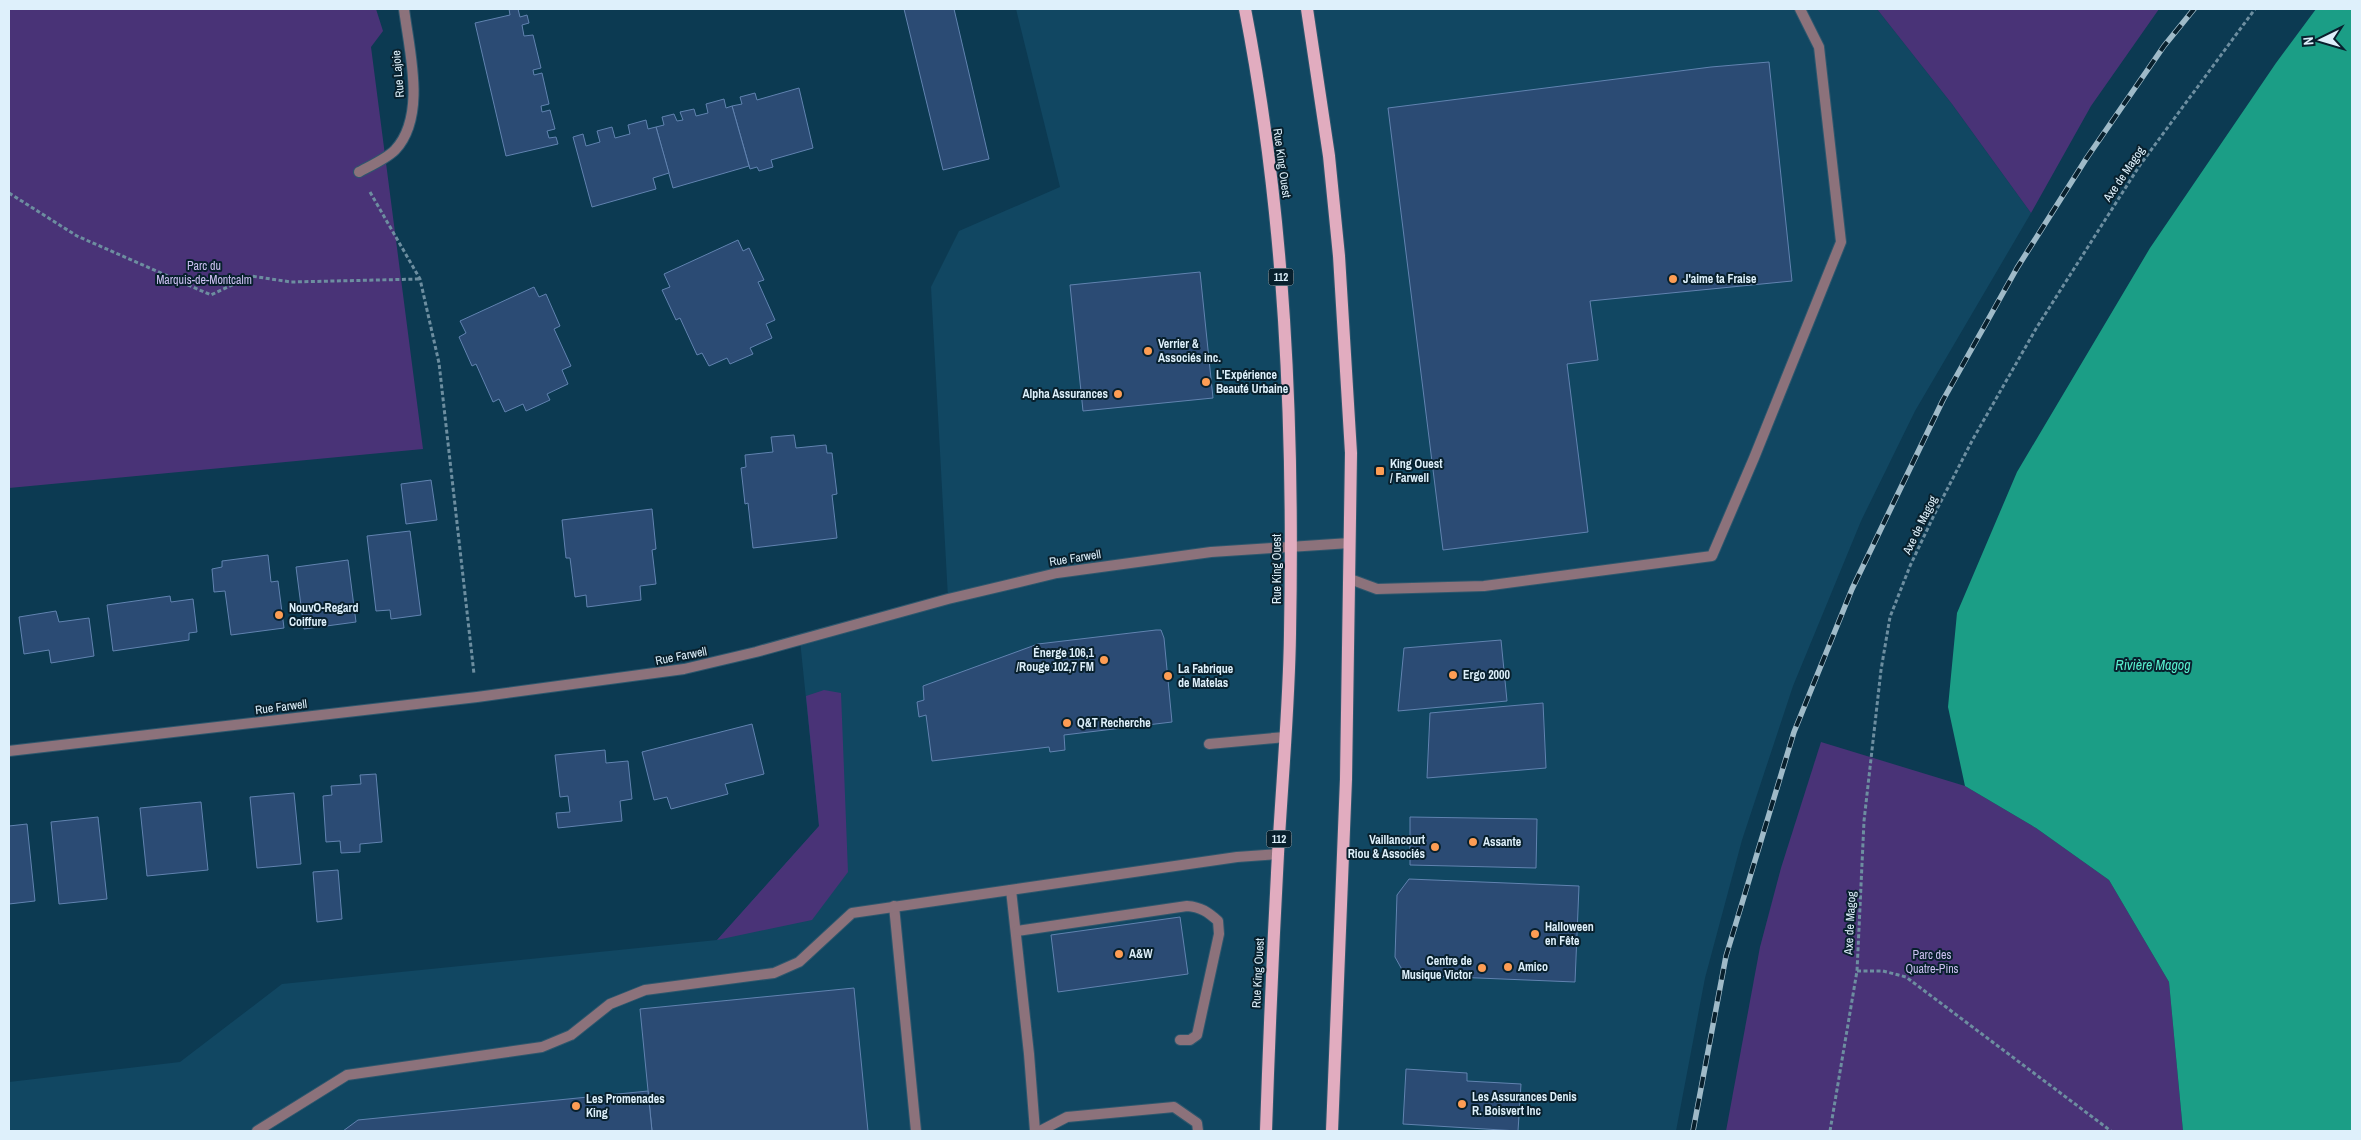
<svg xmlns="http://www.w3.org/2000/svg" width="2361" height="1140" viewBox="0 0 2361 1140" font-family="'Archivo Narrow',sans-serif">
<style>
.built{fill:#114762}
.green{fill:#493377}
.water{fill:#1b9e86}
.building{fill:#2b4b74;stroke:#6183b0}
.lines{fill:none;stroke-linecap:round;stroke-linejoin:round}
.service-casing{stroke:#2e576d;stroke-width:12}
.minor-casing{stroke:#2e576d;stroke-width:12}
.primary-casing{stroke:#2e576d;stroke-width:14}
.path{stroke:#6d8ea0;stroke-width:3;stroke-dasharray:4 2.5;stroke-linecap:butt}
.service{stroke:#8c727b;stroke-width:10}
.minor{stroke:#8c727b;stroke-width:10}
.primary{stroke:#e1acbf;stroke-width:12}
.rail-casing{stroke:#9fbac8;stroke-width:5.5}
.rail{stroke:#08202d;stroke-width:4;stroke-dasharray:11;stroke-linecap:butt}
.poi-dot{fill:#fd9d54;stroke:#08202d;stroke-width:2}
.labels{text-anchor:middle;stroke-width:4;stroke-linejoin:round;paint-order:stroke}
.shield{fill:#08202d;stroke:#9eb2bd;stroke-width:1}
.shield-label{font-size:11px;font-weight:bold;fill:#def0fb}
.street-label{font-size:12px;fill:#def0fb;stroke:#08202d}
.park-label{font-size:12px;fill:#cabfef;stroke:#08202d}
.poi-label{font-size:12px;font-weight:bold;fill:#def0fb;stroke:#08202d;text-anchor:start}
.water-label{font-size:14px;font-style:italic;fill:#58f0cf;stroke:#08202d}
</style>
<rect width="100%" height="100%" fill="#0c3a52"/>
<path class="built" d="M1016,9H1877L1952,104L2031,213L1915,411L1861,521L1793,686L1742,840L1705,978L1676,1131H9V1082L180,1062L282,984L717,940L819,826L800,640L948,598L931,287L959,231L1060,187Z"/>
<g class="green">
<path d="M9,9H376L383,31L371,47L423,449L9,488Z"/>
<path d="M1877,9H2159L2091,106L2031,213L1952,104Z"/>
<path d="M824,690L841,693L848,872L812,920L717,940L819,826L806,696Z"/>
<path d="M1821,742L1965,786L2036,828L2109,880L2169,982L2183,1131H1726L1760,947L1781,868Z"/>
</g>
<path class="water" d="M2316,9H2352V1131H2183L2169,982L2109,880L2036,828L1965,786L1948,707L1957,613L2017,472L2150,248L2276,63Z"/>
<g class="building">
<path d="M509,9H518L520,17L527,15L529,23L522,25L524,36L533,35L541,68L533,70L534,75L542,73L549,104L541,106L542,112L550,110L555,129L547,131L549,138L556,137L558,144L506,156L475,23L510,15Z"/>
<path d="M904,9H954L989,159L943,170Z"/>
<path d="M1769,62L1792,281L1590,301L1598,360L1567,364L1588,532L1443,550L1388,108L1711,67Z"/>
<path d="M799,88L813,148L771,160L773,167L759,171L757,167L750,169L732,106L742,104L740,97L755,93L757,100Z"/>
<path d="M724,99L726,108L732,106L749,166L673,188L656,127L664,125L662,117L674,114L677,121L683,120L680,112L694,109L696,116L708,113L706,104Z"/>
<path d="M646,120L648,129L656,127L669,173L653,178L656,189L592,207L573,137L583,134L586,146L600,142L597,131L612,127L615,138L630,134L628,125Z"/>
<path d="M738,240L743,251L749,248L764,280L758,282L775,320L766,324L772,338L750,348L753,354L730,364L727,358L709,366L702,353L697,355L680,318L676,320L662,290L670,287L664,274Z"/>
<path d="M1200,272L1213,398L1083,411L1070,285Z"/>
<path d="M534,287L539,297L546,294L560,326L554,329L571,366L562,370L568,384L547,394L550,400L526,411L523,404L505,412L499,399L493,402L476,364L472,366L459,337L466,333L460,321Z"/>
<path d="M794,435L796,448L826,445L827,453H832L837,494L832,495L837,538L753,548L748,503L745,504L741,468L746,467L745,455L773,452L771,437Z"/>
<path d="M431,480L437,520L406,524L401,484Z"/>
<path d="M652,509L656,549L652,550L656,584L640,586L641,600L587,607L586,595L575,597L570,558H566L562,520Z"/>
<path d="M410,531L421,615L391,619L390,610L376,611L367,536Z"/>
<path d="M268,555L271,582L278,581L284,628L231,635L225,591L214,592L212,569L222,567V561Z"/>
<path d="M348,560L356,622L304,629L296,567Z"/>
<path d="M170,596L171,602L193,599L197,632L189,633V640L113,651L107,605Z"/>
<path d="M56,611L59,622L89,618L94,656L51,663L49,650L24,654L19,617Z"/>
<path d="M1156,630H1161L1164,638L1172,722L1064,735L1065,750L1050,752L1049,747L932,761L926,715L919,717L917,702L924,700L923,686L1038,644Z"/>
<path d="M1501,640L1507,701L1398,711L1404,648Z"/>
<path d="M1543,703L1546,768L1427,778L1430,713Z"/>
<path d="M752,724L764,774L725,784L728,794L671,809L667,797L654,800L642,752Z"/>
<path d="M605,750L606,763L628,761L632,799L620,801L622,821L558,828L556,813L570,812L568,796L560,797L555,755Z"/>
<path d="M376,774L382,842L360,844V852L341,853L340,841L326,842L323,796L332,795L331,786L361,784L360,775Z"/>
<path d="M294,793L301,864L257,868L250,797Z"/>
<path d="M201,802L208,870L147,876L140,808Z"/>
<path d="M98,817L107,899L59,904L51,822Z"/>
<path d="M1410,817L1537,819L1536,868L1410,865Z"/>
<path d="M27,824L35,901L9,904V826Z"/>
<path d="M338,870L342,919L317,922L313,872Z"/>
<path d="M1409,879L1579,886L1575,982L1405,975L1395,957L1397,895Z"/>
<path d="M1180,917L1188,974L1058,992L1051,935Z"/>
<path d="M854,988L868,1131H652L640,1009Z"/>
<path d="M1406,1069L1467,1073V1081L1521,1084L1518,1131L1403,1124Z"/>
<path d="M648,1091L652,1131H343L358,1120Z"/>
</g>
<g class="lines">
<g class="service-casing">
<g id="service">
<path d="M1350,579L1377,589L1484,586L1712,556L1754,458L1841,242L1819,47L1800,9"/>
<path d="M1209,744L1285,737"/>
<path d="M1011,890L1029,1054L1035,1131"/>
<path d="M894,906L916,1131"/>
<path d="M1017,931L1187,906C1201,907 1208,912 1218,921L1219,934L1197,1035L1190,1040H1180"/>
<path d="M257,1131L347,1075L542,1047L571,1035L610,1004L645,990L774,973L799,962L852,913L1237,857L1278,854"/>
<path d="M1040,1131L1067,1117L1174,1107L1197,1123L1198,1131"/>
</g>
</g>
<g class="minor-casing">
<g id="minor">
<path d="M359,172C370,166 386,159 395,150C427,116 409,50 404,9"/>
<path d="M9,751L477,697L684,669L756,652L948,599L1057,573L1211,552L1350,543"/>
</g>
</g>
<g class="primary-casing">
<g id="primary">
<path d="M1245,9C1285,214 1294,425 1290,634C1289,707 1282,781 1278,854C1273,947 1269,1039 1266,1131"/>
<path d="M1307,9L1329,156L1339,256L1351,453L1346,779L1332,1131"/>
</g>
</g>
<g class="path">
<path d="M370,192L420,279L439,363L474,674"/>
<path d="M9,193L77,236L211,295L251,276L291,282L420,279"/>
<path d="M1857,971H1883L1906,977L2111,1131"/>
<path d="M1830,1131L1857,971L1864,821L1881,670L1890,617L1910,566L1936,511L1973,439L2037,327L2140,165L2255,9"/>
</g>
<use href="#service" class="service"/>
<use href="#minor" class="minor"/>
<use href="#primary" class="primary"/>
<g class="rail-casing">
<path id="rail" d="M1693,1131L1726,956L1794,732L1852,589L1943,400L2017,268L2086,159L2164,46L2194,9"/>
</g>
<use href="#rail" class="rail"/>
</g>
<g class="poi-dot">
<circle cx="1673" cy="279" r="5"/>
<circle cx="1148" cy="351" r="5"/>
<circle cx="1206" cy="382" r="5"/>
<circle cx="1118" cy="394" r="5"/>
<rect x="1375" y="466" width="10" height="10" rx="2.5"/>
<circle cx="279" cy="615" r="5"/>
<circle cx="1104" cy="660" r="5"/>
<circle cx="1453" cy="675" r="5"/>
<circle cx="1168" cy="676" r="5"/>
<circle cx="1067" cy="723" r="5"/>
<circle cx="1473" cy="842" r="5"/>
<circle cx="1435" cy="847" r="5"/>
<circle cx="1535" cy="934" r="5"/>
<circle cx="1119" cy="954" r="5"/>
<circle cx="1508" cy="967" r="5"/>
<circle cx="1482" cy="968" r="5"/>
<circle cx="1462" cy="1104" r="5"/>
<circle cx="576" cy="1106" r="5"/>
</g>
<g class="labels">
<g class="shield">
<rect x="1268.5" y="268.5" width="25" height="17" rx="4"/>
<rect x="1266.5" y="830.5" width="25" height="17" rx="4"/>
</g>
<g class="shield-label">
<text x="1281" y="281">112</text>
<text x="1279" y="843">112</text>
</g>
<g class="street-label">
<text transform="translate(398 74) rotate(-95)" y="4">Rue Lajoie</text>
<text transform="translate(1282 163) rotate(82)" y="4">Rue King Ouest</text>
<text transform="translate(2124 174) rotate(-56)" y="4">Axe de Magog</text>
<text transform="translate(1920 525) rotate(-64)" y="4">Axe de Magog</text>
<text transform="translate(1075 558) rotate(-9)" y="4">Rue Farwell</text>
<text transform="translate(1277 569) rotate(-90)" y="4">Rue King Ouest</text>
<text transform="translate(681 656) rotate(-11)" y="4">Rue Farwell</text>
<text transform="translate(281 707) rotate(-7)" y="4">Rue Farwell</text>
<text transform="translate(1850 923) rotate(-87)" y="4">Axe de Magog</text>
<text transform="translate(1258 973) rotate(-87)" y="4">Rue King Ouest</text>
</g>
<g class="park-label">
<text x="204" y="270">Parc du<tspan x="204" dy="14">Marquis-de-Montcalm</tspan></text>
<text x="1932" y="959">Parc des<tspan x="1932" dy="14">Quatre-Pins</tspan></text>
</g>
<g class="poi-label">
<text x="1683" y="283">J'aime ta Fraise</text>
<text x="1158" y="348">Verrier &amp;<tspan x="1158" dy="14">Associés inc.</tspan></text>
<text x="1216" y="379">L'Expérience<tspan x="1216" dy="14">Beauté Urbaine</tspan></text>
<text x="1108" y="398" text-anchor="end">Alpha Assurances</text>
<text x="1390" y="468">King Ouest<tspan x="1390" dy="14">/ Farwell</tspan></text>
<text x="289" y="612">NouvO-Regard<tspan x="289" dy="14">Coiffure</tspan></text>
<text x="1094" y="657" text-anchor="end">Énerge 106,1<tspan x="1094" dy="14">/Rouge 102,7 FM</tspan></text>
<text x="1178" y="673">La Fabrique<tspan x="1178" dy="14">de Matelas</tspan></text>
<text x="1463" y="679">Ergo 2000</text>
<text x="1077" y="727">Q&amp;T Recherche</text>
<text x="1425" y="844" text-anchor="end">Vaillancourt<tspan x="1425" dy="14">Riou &amp; Associés</tspan></text>
<text x="1483" y="846">Assante</text>
<text x="1545" y="931">Halloween<tspan x="1545" dy="14">en Fête</tspan></text>
<text x="1129" y="958">A&amp;W</text>
<text x="1472" y="965" text-anchor="end">Centre de<tspan x="1472" dy="14">Musique Victor</tspan></text>
<text x="1518" y="971">Amico</text>
<text x="1472" y="1101">Les Assurances Denis<tspan x="1472" dy="14">R. Boisvert Inc</tspan></text>
<text x="586" y="1103">Les Promenades<tspan x="586" dy="14">King</tspan></text>
</g>
<g class="water-label">
<text x="2153" y="670">Rivière Magog</text>
</g>
</g>
<rect width="2361" height="1140" fill="none" stroke="#def0fb" stroke-width="20"/>
<g transform="translate(2321 40) rotate(265)" stroke="#08202d" stroke-width="4" paint-order="stroke">
<path d="M0-4L9 19L0 12L-9 19Z" fill="#def0fb"/>
<text y="-8" font-size="14" font-weight="bold" text-anchor="middle" fill="#def0fb">N</text>
</g>
</svg>
